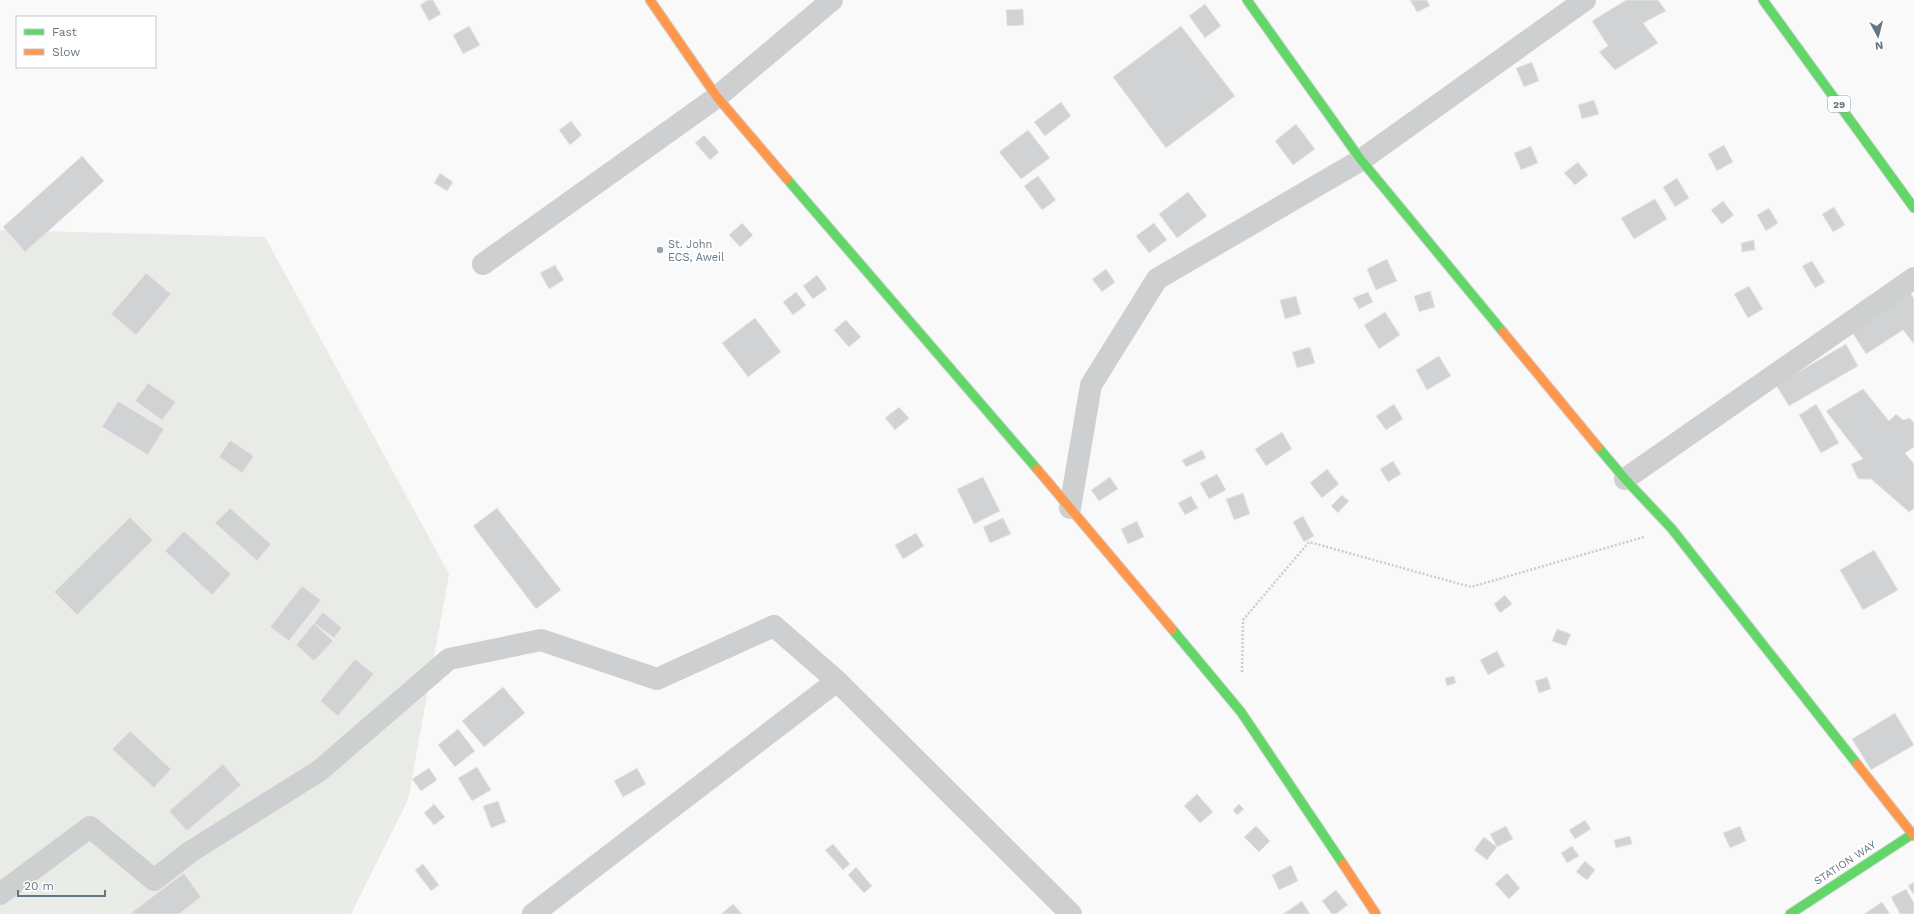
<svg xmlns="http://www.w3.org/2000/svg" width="1914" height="914" font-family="'Work Sans',sans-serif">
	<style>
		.green { fill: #e8ebe6 }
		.building { fill: #d0d2d3; stroke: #e8e8e8 }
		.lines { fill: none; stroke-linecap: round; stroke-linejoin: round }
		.fast-casing { stroke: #d5d6d7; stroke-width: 11 }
		.slow-casing { stroke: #d5d6d7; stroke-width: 11 }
		.path { stroke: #cbcccd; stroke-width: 2.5; stroke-dasharray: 2 2; stroke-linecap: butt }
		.street { stroke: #cecfd0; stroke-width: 22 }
		.fast { stroke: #63d668; stroke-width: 9 }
		.slow { stroke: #ff974d; stroke-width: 9 }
		.poi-dot { fill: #99a4ac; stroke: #fff; stroke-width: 1.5 }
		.labels { text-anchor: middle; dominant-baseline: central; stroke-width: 4; stroke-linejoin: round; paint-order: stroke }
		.shield { fill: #fff; stroke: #939fa8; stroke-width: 1 }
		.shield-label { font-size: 10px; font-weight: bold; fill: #657683 }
		.poi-label { font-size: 11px; fill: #657683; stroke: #fff; text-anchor: start }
		.street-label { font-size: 11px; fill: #657683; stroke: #fff }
	</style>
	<rect width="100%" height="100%" fill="#f9f9f9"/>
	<!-- green -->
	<polygon class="green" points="0,230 265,237 449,574 408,800 351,914 0,914"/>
	<!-- building -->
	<g class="building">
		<polygon points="428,0 433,0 441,14 429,21 420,5"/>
		<polygon points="1410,0 1427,0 1430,6 1417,12"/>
		<polygon points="1626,0 1658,0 1666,11 1643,23 1658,43 1615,70 1599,52 1608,46 1592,21"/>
		<polygon points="1205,4 1221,26 1205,38 1189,16"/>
		<polygon points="1023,9 1024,25 1007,26 1006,10"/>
		<polygon points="469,26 480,45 463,54 453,35"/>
		<polygon points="1181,26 1235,96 1166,148 1113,77"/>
		<polygon points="1532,62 1539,81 1524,87 1516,68"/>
		<polygon points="1594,100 1599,114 1582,119 1578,105"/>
		<polygon points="1061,102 1071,116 1045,136 1034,122"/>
		<polygon points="571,121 582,135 570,145 559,130"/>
		<polygon points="1296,124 1315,149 1293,165 1275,141"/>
		<polygon points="1028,130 1050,158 1021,179 999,152"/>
		<polygon points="704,135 719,152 710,160 695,143"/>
		<polygon points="1724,145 1733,162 1717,171 1708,154"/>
		<polygon points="1531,146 1538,163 1521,170 1514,153"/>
		<polygon points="82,156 104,181 25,252 3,227"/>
		<polygon points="1578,162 1588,175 1575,185 1564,173"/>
		<polygon points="440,173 453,182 447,191 434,183"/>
		<polygon points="1038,176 1056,200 1042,210 1024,186"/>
		<polygon points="1677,178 1689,198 1675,207 1663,187"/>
		<polygon points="1188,192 1207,216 1177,238 1159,214"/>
		<polygon points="1655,199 1667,219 1634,239 1621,218"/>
		<polygon points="1723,201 1734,215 1722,224 1711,210"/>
		<polygon points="1834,207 1845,225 1833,232 1822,214"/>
		<polygon points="1769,208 1778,223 1766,231 1757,215"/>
		<polygon points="742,223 753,235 740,247 729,235"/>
		<polygon points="1154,223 1167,240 1149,253 1136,236"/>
		<polygon points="1754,240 1755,250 1742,252 1741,243"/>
		<polygon points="1387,259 1397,281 1376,290 1367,269"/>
		<polygon points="1812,261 1825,282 1815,288 1802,266"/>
		<polygon points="555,265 564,280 549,289 540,273"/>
		<polygon points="1106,269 1115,282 1102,292 1092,279"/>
		<polygon points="146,273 171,294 136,335 111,314"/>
		<polygon points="817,275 827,289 813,299 803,286"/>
		<polygon points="1749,286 1763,309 1748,318 1734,294"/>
		<polygon points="1430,291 1435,307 1419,312 1414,296"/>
		<polygon points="796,292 806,305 793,315 783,302"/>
		<polygon points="1368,292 1373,302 1359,309 1353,298"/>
		<polygon points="1910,293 1914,298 1914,344 1903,330 1866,354 1850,329"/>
		<polygon points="1296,296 1301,314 1285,319 1280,300"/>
		<polygon points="1385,312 1400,335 1379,349 1364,325"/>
		<polygon points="755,318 781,352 748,377 722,343"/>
		<polygon points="846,320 861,337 849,347 834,330"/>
		<polygon points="1846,344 1858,366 1789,406 1776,385"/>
		<polygon points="1310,347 1315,363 1297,368 1292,352"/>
		<polygon points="1439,356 1451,376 1427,390 1416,370"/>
		<polygon points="148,383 176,402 162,420 135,401"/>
		<polygon points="1863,389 1889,421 1896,414 1903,420 1910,418 1914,423 1914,447 1905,453 1914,464 1914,509 1909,512 1871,479 1858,479 1851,464 1863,459 1826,411"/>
		<polygon points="118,401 164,429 148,455 102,427"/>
		<polygon points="1394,404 1403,419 1386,430 1376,416"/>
		<polygon points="1816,404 1839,443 1821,453 1799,415"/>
		<polygon points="899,407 909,418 895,430 885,418"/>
		<polygon points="1282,432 1292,449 1266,466 1255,449"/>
		<polygon points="230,440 254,456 242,473 219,457"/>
		<polygon points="1202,450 1206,458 1186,467 1182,460"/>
		<polygon points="1393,461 1401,474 1388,482 1380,469"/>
		<polygon points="1327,469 1339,484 1322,498 1310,483"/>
		<polygon points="1217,474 1226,490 1209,499 1200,483"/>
		<polygon points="983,477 1000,511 974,524 957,489"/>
		<polygon points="1110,477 1118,489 1099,501 1091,490"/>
		<polygon points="1243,493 1250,514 1234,520 1226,499"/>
		<polygon points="1342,495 1349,501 1338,513 1331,506"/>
		<polygon points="1191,496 1198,508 1185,515 1178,503"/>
		<polygon points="230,508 271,544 257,561 215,523"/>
		<polygon points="497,508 561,590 536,609 473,526"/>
		<polygon points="1303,516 1314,536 1304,542 1293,522"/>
		<polygon points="130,517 153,540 77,615 54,592"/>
		<polygon points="1003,518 1011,534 990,543 983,527"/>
		<polygon points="1137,521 1144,537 1128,544 1121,529"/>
		<polygon points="184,531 231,574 212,595 165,551"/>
		<polygon points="916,533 924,546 903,559 895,545"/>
		<polygon points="1874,550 1898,590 1863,610 1840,570"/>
		<polygon points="302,586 321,600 289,641 270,627"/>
		<polygon points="1505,595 1512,604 1500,613 1494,604"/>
		<polygon points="323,612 342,628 334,638 314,623"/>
		<polygon points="314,623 333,641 314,661 296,645"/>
		<polygon points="1557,629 1571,634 1566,646 1552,641"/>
		<polygon points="1497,651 1505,666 1488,675 1480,660"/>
		<polygon points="355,659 374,674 338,716 320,701"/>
		<polygon points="1454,676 1456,683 1447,686 1445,678"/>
		<polygon points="1547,677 1551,689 1539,693 1535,681"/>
		<polygon points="503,687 525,713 484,747 462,721"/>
		<polygon points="1895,713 1914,745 1871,770 1852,739"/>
		<polygon points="458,729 475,751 455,767 438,745"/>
		<polygon points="130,731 171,769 154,788 112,749"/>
		<polygon points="223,764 241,785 187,831 169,811"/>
		<polygon points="477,767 491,790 472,801 458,778"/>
		<polygon points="429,768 437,780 421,791 412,779"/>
		<polygon points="637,768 646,784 623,797 614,781"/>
		<polygon points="1197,794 1213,812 1200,823 1184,806"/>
		<polygon points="498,801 506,822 491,828 483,806"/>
		<polygon points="434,804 445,817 434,825 424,813"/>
		<polygon points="1239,804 1244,809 1237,815 1233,810"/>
		<polygon points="1585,820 1591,829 1575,839 1569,830"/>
		<polygon points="1256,826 1270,841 1259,852 1244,837"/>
		<polygon points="1506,826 1513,839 1497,847 1490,834"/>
		<polygon points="1740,826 1746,841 1730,848 1723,833"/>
		<polygon points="1630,836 1632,844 1616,848 1614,840"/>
		<polygon points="1484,837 1497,847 1487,860 1474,850"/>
		<polygon points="833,844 850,864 843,870 825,850"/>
		<polygon points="1572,846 1579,856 1567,863 1561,853"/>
		<polygon points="1585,861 1595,870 1587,880 1576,872"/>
		<polygon points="423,864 439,885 431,891 415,870"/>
		<polygon points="1291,865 1298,881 1279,890 1272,875"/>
		<polygon points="856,867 872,886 864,893 848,875"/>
		<polygon points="184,873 201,897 179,914 133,914 132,912"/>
		<polygon points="1507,873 1520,888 1509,899 1495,884"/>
		<polygon points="1914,882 1914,895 1908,886"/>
		<polygon points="1906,889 1914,903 1914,914 1900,914 1891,897"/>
		<polygon points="1336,890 1348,905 1336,914 1332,914 1322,901"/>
		<polygon points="1302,901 1310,914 1283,914"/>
		<polygon points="1882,902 1890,914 1864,914"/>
		<polygon points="733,904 742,914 721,914"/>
	</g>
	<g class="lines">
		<defs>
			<g id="fast">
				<polyline points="1247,0 1361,160 1503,332"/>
				<polyline points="1763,0 1914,208"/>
				<polyline points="787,179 1037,469"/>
				<polyline points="1598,447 1625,479 1672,529 1857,764"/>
				<polyline points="1172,629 1241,712 1343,864"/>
				<polyline points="1790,914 1914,833"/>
			</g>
			<g id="slow">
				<polyline points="650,0 717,97 787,179"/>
				<polyline points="1503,332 1598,447"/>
				<polyline points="1037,469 1172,629"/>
				<polyline points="1857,764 1914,836"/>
				<polyline points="1343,864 1376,914"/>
			</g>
		</defs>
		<!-- fast casing -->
		<use href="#fast" class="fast-casing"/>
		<!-- slow casing -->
		<use href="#slow" class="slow-casing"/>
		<!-- path -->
		<polyline class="path" points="1242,672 1243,620 1309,542 1471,587 1644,537"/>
		<!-- street -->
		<g class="street">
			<polyline points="483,264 717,97 832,0"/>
			<polyline points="1625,479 1914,278"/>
			<polyline points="1070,508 1091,385 1157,279 1361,160 1585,0"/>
			<polyline points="0,894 90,827 154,880 190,852 319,771 449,659 541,640 657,679 774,626 837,681"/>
			<polyline points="533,914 837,681 1071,914"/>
		</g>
		<!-- fast -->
		<use href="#fast" class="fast"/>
		<!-- slow -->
		<use href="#slow" class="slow"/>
	</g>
	<!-- markers -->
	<circle class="poi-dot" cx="660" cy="250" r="4"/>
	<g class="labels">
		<!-- shield labels -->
		<rect class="shield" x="1828" y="96" width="22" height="16" rx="3"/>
		<g class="shield-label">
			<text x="1839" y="104">29</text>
		</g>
		<!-- poi labels -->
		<g class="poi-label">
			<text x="668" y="244">St. John<tspan x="668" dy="13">ECS, Aweil</tspan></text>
		</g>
		<!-- street labels -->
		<g class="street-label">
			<text transform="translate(1845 863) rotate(-33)">STATION WAY</text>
		</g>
	</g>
	<!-- legend -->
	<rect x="16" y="16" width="140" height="52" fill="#ffffff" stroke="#c1c8cd"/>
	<rect x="24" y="29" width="20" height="6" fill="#63d668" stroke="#c1c8cd"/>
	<text x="52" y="36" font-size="12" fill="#657683">Fast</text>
	<rect x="24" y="49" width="20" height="6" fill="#ff974d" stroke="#c1c8cd"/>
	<text x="52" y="56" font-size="12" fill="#657683">Slow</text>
	<!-- north arrow -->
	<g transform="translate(1878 36) rotate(173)" stroke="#ffffff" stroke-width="3" paint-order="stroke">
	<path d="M0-3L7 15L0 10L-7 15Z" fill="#657683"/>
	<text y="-6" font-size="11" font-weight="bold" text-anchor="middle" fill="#657683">N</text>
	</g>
	<!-- scale -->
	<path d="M18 890v6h87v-6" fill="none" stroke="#657683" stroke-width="2"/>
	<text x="24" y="890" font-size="12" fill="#657683" stroke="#ffffff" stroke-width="3" paint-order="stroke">20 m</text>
</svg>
